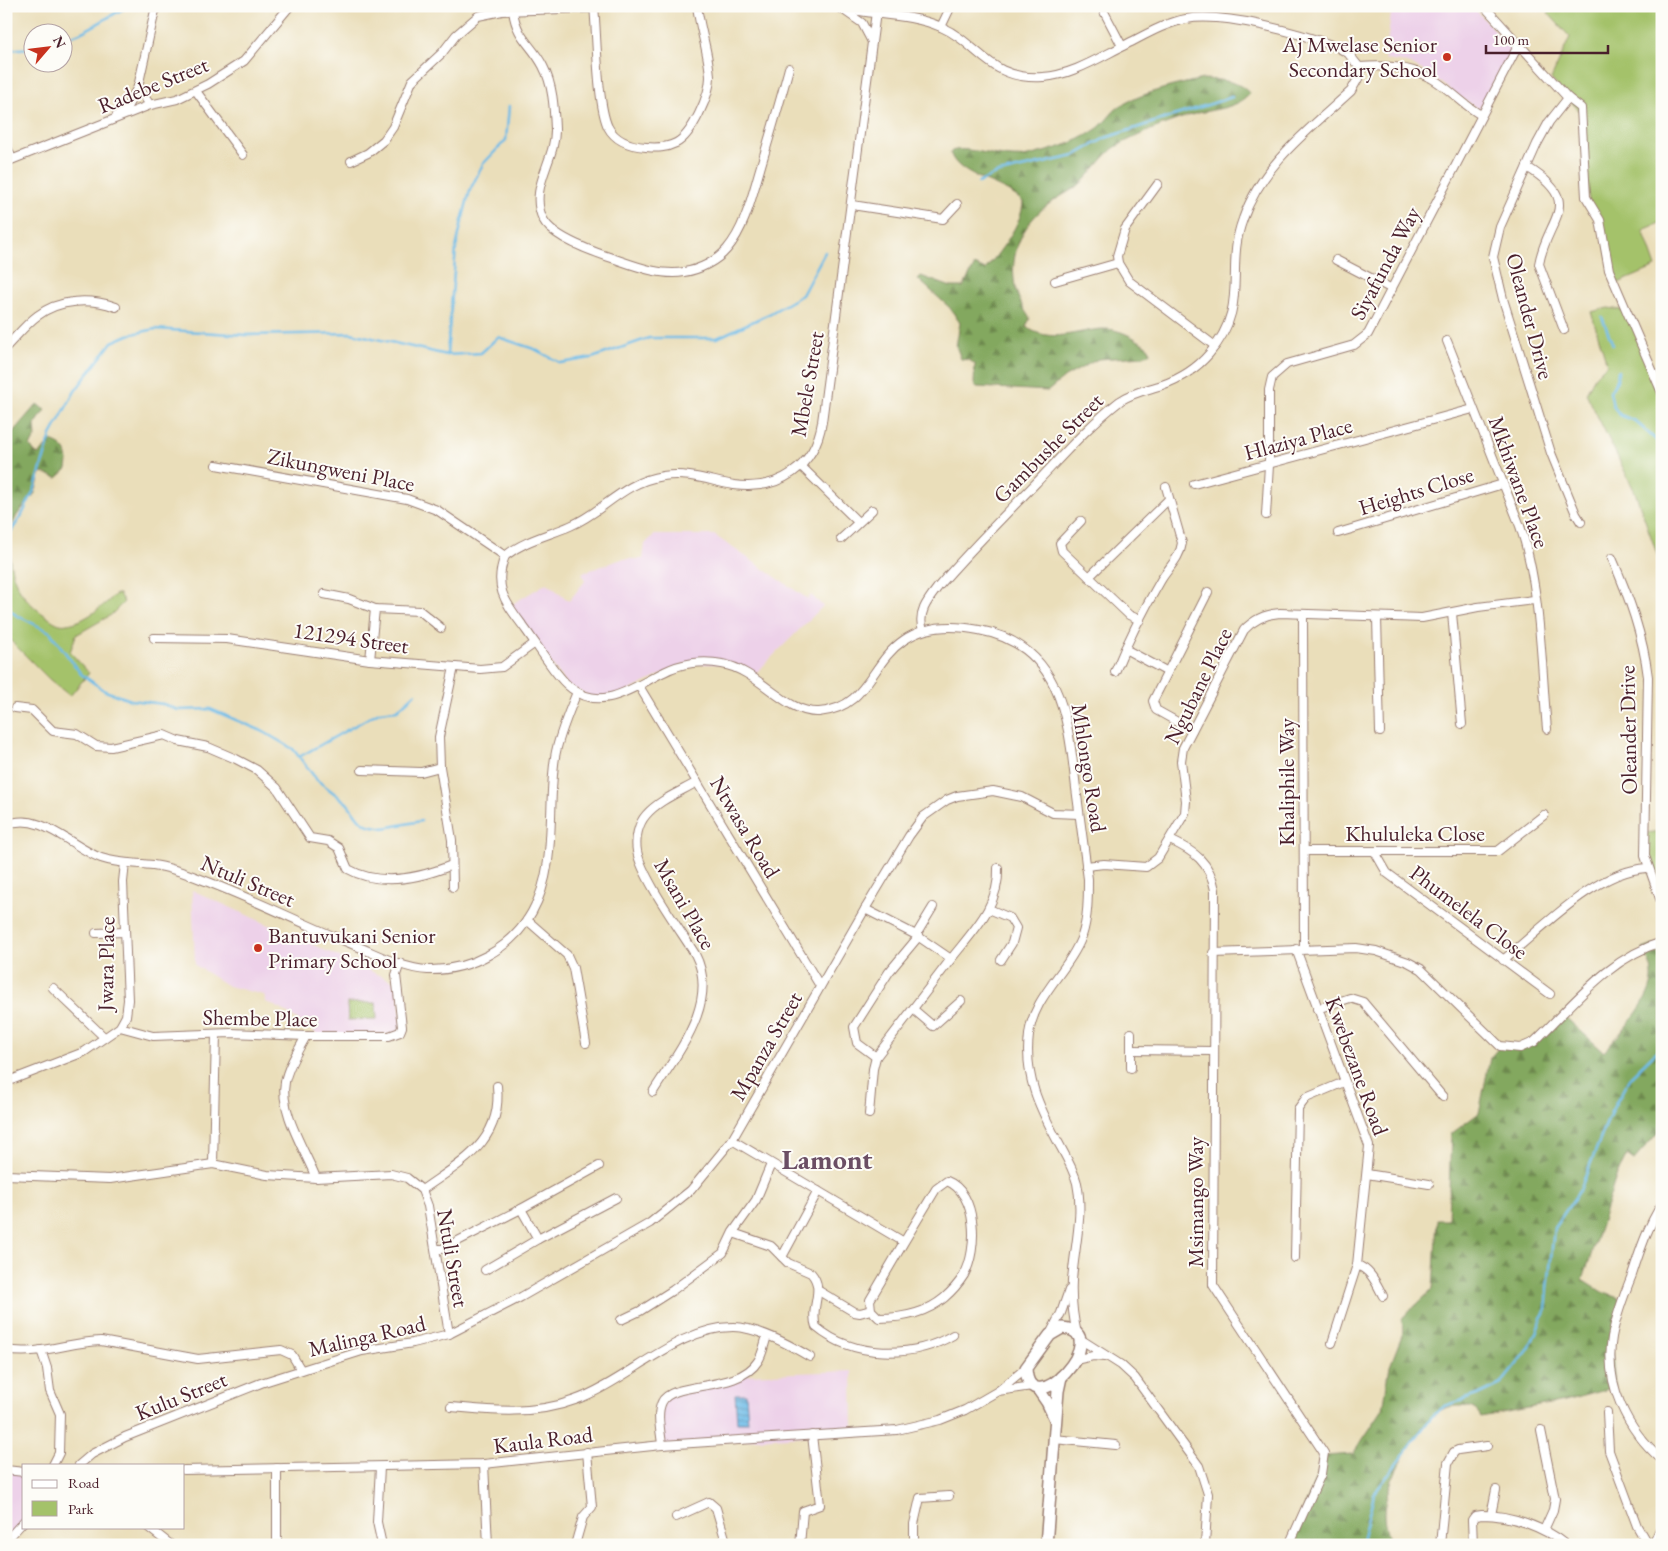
<svg xmlns="http://www.w3.org/2000/svg" width="1668" height="1551" font-family="'EB Garamond',serif">
	<style>
		.built { fill: #edd1e9 }
		.green { fill: #a4c26a; stroke: #77704a }
		.forest { fill: url(#forest-firs); stroke: #666444 }
		.water { fill: url(#water-rules); stroke: #5c6e8a }
		.lines { fill: none; stroke-linecap: round; stroke-linejoin: round }
		.stream { stroke: #6ebce8; stroke-width: 2.5 }
		.street-casing { stroke: #9a7e72; stroke-width: 10 }
		.secondary-casing { stroke: #9a7e72; stroke-width: 14 }
		.street { stroke: #fff; stroke-width: 8 }
		.secondary { stroke: #fff; stroke-width: 11 }
		.poi-dot { fill: #c8321e; stroke: #fdfcf7; stroke-width: 2 }
		.labels { text-anchor: middle; dominant-baseline: central; stroke-width: 4; stroke-linejoin: round; paint-order: stroke }
		.poi-label { font-size: 22px; fill: #4a1f2b; stroke: #fdfcf7; text-anchor: end }
		.street-label { font-size: 22px; fill: #4a1f2b; stroke: #fdfcf7 }
		.district-label { font-size: 28px; font-weight: bold; fill: #6b4e64; stroke: #fdfcf7 }
	</style>
	<defs>
		<pattern id="forest-firs" width="22" height="20" patternUnits="userSpaceOnUse" patternTransform="scale(1.25)"><rect width="22" height="20" fill="#83a85e"/><path d="M5 1l3.5 6h-7zM16 11l3.5 6h-7z" fill="#6d884e"/></pattern>
		<pattern id="water-rules" width="6" height="5" patternUnits="userSpaceOnUse" patternTransform="scale(1.25)"><rect width="6" height="5" fill="#6ebce8"/><path d="M0 2.5h6" fill="none" stroke="#5c98bc"/></pattern>
	</defs>
	<rect width="100%" height="100%" fill="#fdfcf7"/>
	<filter id="ink" filterUnits="userSpaceOnUse"><feTurbulence type="fractalNoise" baseFrequency=".02" numOctaves="2"/><feDisplacementMap in="SourceGraphic" scale="10" xChannelSelector="R" yChannelSelector="G"/><feConvolveMatrix kernelMatrix="1 2 1 2 8 2 1 2 1" color-interpolation-filters="sRGB"/></filter>
	<filter id="wash" filterUnits="userSpaceOnUse"><feTurbulence type="fractalNoise" baseFrequency=".0096" numOctaves="4" result="noise"/><feDisplacementMap in="SourceGraphic" scale="20" xChannelSelector="R" yChannelSelector="G"/><feGaussianBlur stdDeviation="1.12" result="paint"/><feColorMatrix in="noise" values="0 0 0 0 0 0 0 0 0 0 0 0 0 0 0 0 0 1.4 0 .05"/><feComposite in="paint" operator="in"/></filter>
	<g filter="url(#wash)">
		<rect width="100%" height="100%" fill="#eadeba"/>
		<!-- built -->
		<g class="built">
			<polygon points="1392,6 1472,6 1508,45 1510,53 1479,109 1455,94 1430,74 1408,63 1385,60"/>
			<polygon points="654,535 714,535 808,599 811,595 823,606 753,676 724,664 683,664 624,693 594,698 568,686 509,606 547,583 569,601 585,581 582,573 622,559 643,559 645,544"/>
			<polygon points="192,890 397,983 402,1027 396,1034 320,1036 281,1009 266,1002 264,995 228,986 195,965"/>
			<polygon points="852,1371 853,1433 662,1445 660,1418 665,1399 742,1375"/>
			<polygon points="6,1470 24,1473 24,1522 6,1541"/>
		</g>
		<!-- green -->
		<g class="green">
			<polygon points="1554,6 1659,6 1662,8 1662,222 1643,230 1656,267 1616,284 1610,269 1601,220 1589,204 1583,115 1551,79 1570,37 1548,13"/>
			<polygon points="1608,308 1628,311 1662,393 1662,568 1635,492 1586,393 1595,376 1607,364 1591,312"/>
			<path d="M 9,533 C 8,571 14,594 46,616 C 53,621 59,626 67,624 C 85,622 103,606 116,594 L 119,594 L 124,602 L 111,615 L 76,635 L 70,652 L 89,673 L 70,696 L 49,679 L 6,636 L 6,537 Z"/>
			<polygon points="1662,831 1662,903 1648,868 1646,833"/>
			<polygon points="347,1003 376,1003 377,1019 348,1020"/>
		</g>
		<!-- forest -->
		<g class="forest">
			<path d="M 1203,79 C 1220,80 1239,80 1250,94 C 1237,108 1216,109 1198,113 C 1173,120 1139,134 1117,146 C 1105,153 1092,174 1080,184 C 1069,193 1055,198 1045,207 C 1010,235 1003,283 1030,318 L 1026,327 C 1051,344 1075,331 1102,329 C 1119,328 1136,338 1149,348 L 1150,353 L 1144,356 L 1098,359 L 1065,377 L 1048,391 L 977,387 L 974,384 L 975,364 L 969,360 L 961,359 L 956,346 L 960,323 L 950,308 L 918,279 L 921,276 L 951,287 L 963,287 L 975,265 L 985,270 C 998,254 1023,223 1023,202 C 1005,183 957,178 950,152 C 964,143 1005,162 1028,156 C 1051,150 1075,144 1095,130 C 1105,124 1111,112 1120,106 C 1144,92 1176,85 1203,79 Z"/>
			<path d="M 37,404 L 45,410 L 35,425 L 36,437 L 30,446 L 35,453 L 39,455 L 50,441 C 65,445 70,454 67,469 L 57,478 L 41,472 L 35,493 L 17,515 L 6,537 L 6,440 Z"/>
			<path d="M 1662,942 L 1662,1128 L 1634,1160 L 1627,1155 L 1616,1177 L 1583,1280 L 1602,1292 L 1621,1299 L 1611,1339 L 1615,1387 L 1565,1401 L 1481,1417 C 1476,1408 1471,1407 1462,1406 C 1456,1406 1449,1406 1443,1409 C 1417,1422 1384,1485 1384,1514 C 1384,1524 1388,1535 1390,1545 L 1289,1545 L 1325,1456 L 1353,1454 L 1383,1409 L 1390,1366 L 1404,1330 L 1401,1319 L 1433,1289 L 1437,1220 L 1448,1220 L 1451,1134 L 1479,1113 L 1490,1058 L 1500,1046 L 1528,1046 L 1563,1015 L 1604,1052 C 1619,1034 1650,1003 1652,979 C 1653,968 1648,959 1643,949 Z"/>
		</g>
		<!-- water -->
		<polygon class="water" points="735,1394 746,1394 748,1422 737,1422"/>
		<g class="lines">
			<!-- stream -->
			<g class="stream">
				<path d="M 62,39 C 87,33 106,17 129,6"/>
				<polyline points="6,50 32,48"/>
				<polyline points="978,183 995,174 1074,156 1105,138 1232,97"/>
				<polyline points="1602,317 1613,345"/>
				<polyline points="447,354 456,248 462,221 470,190 483,164 506,140 509,106"/>
				<polyline points="1618,371 1617,380 1610,392 1613,406 1620,415 1635,421 1655,439 1662,448"/>
				<polyline points="6,539 22,515 35,488 51,435 75,391 112,342 128,335 155,329 246,335 351,333 447,355 481,353 498,337 534,349 561,363 592,358 649,338 717,338 769,314 802,295 825,252"/>
				<polyline points="6,607 16,615 50,632 81,674 105,691 131,700 163,704 178,710 210,709 262,731 293,749 317,780 347,803 359,819 368,825 384,828 421,821"/>
				<polyline points="299,757 379,712 397,710 416,693"/>
				<polyline points="1361,1545 1374,1494 1433,1415 1445,1406 1478,1395 1501,1384 1529,1349 1546,1309 1554,1228 1580,1190 1611,1112 1630,1077 1662,1046"/>
			</g>
		</g>
	</g>
	<g filter="url(#ink)">
		<g class="lines">
			<defs>
				<g id="street">
					<path d="M 594,6 C 597,35 597,104 608,127 C 616,142 631,146 646,147 C 657,148 666,148 676,143 C 692,135 710,95 710,77 C 709,54 700,30 697,6"/>
					<path d="M 833,6 C 868,16 907,12 941,27 C 980,44 989,81 1043,77 C 1073,75 1100,57 1127,44 C 1145,35 1165,23 1186,19 C 1224,12 1300,33 1337,47 L 1348,53 L 1359,67 C 1385,65 1407,66 1431,78 C 1449,88 1463,105 1481,115"/>
					<polyline points="1101,6 1122,46"/>
					<polyline points="1484,6 1568,98 1581,108 1586,197 1600,220 1609,270 1662,393"/>
					<polyline points="842,9 862,23 872,42"/>
					<path d="M 513,11 C 517,39 531,43 543,66 C 553,85 554,107 555,129 C 556,160 528,188 543,219 C 552,238 599,254 618,260 C 638,267 663,276 684,272 C 699,270 717,261 727,249 C 745,228 752,196 760,169 C 770,135 780,102 789,68"/>
					<polyline points="941,27 951,6"/>
					<polyline points="196,91 243,155"/>
					<polyline points="1568,98 1549,122 1537,144 1500,227 1493,257 1503,299 1551,453 1576,514 1581,522"/>
					<polyline points="150,105 138,87 156,6"/>
					<polyline points="117,115 127,107 138,87"/>
					<polyline points="6,145 12,159"/>
					<polyline points="351,161 368,153 384,140 393,127 412,81 442,53 456,35 478,16 502,11 594,8"/>
					<polyline points="6,162 150,105 177,99 208,84 244,61 290,6"/>
					<path d="M 1527,167 C 1586,204 1547,217 1539,264 L 1564,330"/>
					<polyline points="1158,184 1125,229 1117,256 1118,263 1129,281 1215,346"/>
					<polyline points="852,205 943,219 957,204"/>
					<polyline points="1336,260 1392,289"/>
					<polyline points="1055,281 1118,263"/>
					<path d="M 1447,341 L 1520,526 C 1541,587 1541,664 1547,729"/>
					<path d="M 6,347 C 16,337 26,324 37,316 C 59,299 90,298 116,307"/>
					<polyline points="216,465 407,499 437,510 505,556"/>
					<polyline points="802,467 858,522"/>
					<polyline points="1194,484 1473,409"/>
					<polyline points="1266,515 1269,465 1269,390 1272,377 1287,364 1354,345 1368,334 1519,44"/>
					<polyline points="1081,521 1060,543 1062,551 1129,615 1140,620"/>
					<polyline points="1338,533 1503,484"/>
					<polyline points="841,539 872,510"/>
					<path d="M 505,556 C 492,589 507,604 526,630 C 537,645 557,678 571,688 C 603,713 634,686 664,672 C 681,663 703,660 722,664 C 759,670 785,714 819,712 C 868,708 870,663 904,640 C 926,625 954,625 979,630 C 1062,645 1068,720 1076,788 C 1080,818 1084,849 1088,879 C 1088,898 1088,918 1082,936 C 1069,971 1033,996 1029,1035 C 1024,1076 1039,1107 1058,1142 C 1065,1155 1073,1168 1077,1183 C 1084,1215 1074,1249 1072,1281 C 1071,1299 1073,1316 1077,1334"/>
					<path d="M 505,556 C 525,540 547,536 570,526 C 604,512 622,482 663,476 C 689,472 710,481 734,485 C 779,491 815,467 822,422 L 876,12"/>
					<path d="M 1612,558 C 1629,597 1643,635 1648,677 L 1645,856 L 1662,904"/>
					<polyline points="1089,577 1169,499"/>
					<polyline points="324,594 349,599 375,609 420,611 441,628"/>
					<polyline points="1452,613 1462,724"/>
					<polyline points="1303,614 1304,949"/>
					<polyline points="1377,618 1380,732"/>
					<path d="M 923,630 C 917,613 928,600 938,587 C 969,551 1003,517 1036,483 C 1063,455 1089,425 1120,401 C 1133,392 1147,390 1162,385 C 1179,379 1197,368 1209,354 C 1251,305 1224,269 1243,219 C 1262,164 1310,129 1351,91 L 1359,77 L 1359,67"/>
					<polyline points="154,638 227,639 370,660 480,669 502,667 535,643"/>
					<polyline points="1125,649 1166,671"/>
					<polyline points="370,660 375,609"/>
					<path d="M 1115,672 C 1128,640 1144,609 1161,580 C 1169,567 1180,558 1182,543 L 1166,487"/>
					<polyline points="639,686 820,986"/>
					<path d="M 15,708 L 32,710 L 53,731 L 77,734 L 96,746 L 111,747 L 164,735 L 178,741 L 208,747 L 236,759 L 257,770 L 277,788 L 310,838 L 328,841 L 339,848 L 348,869 C 380,887 420,878 452,865"/>
					<polyline points="1192,730 1156,710 1153,701 1208,592"/>
					<polyline points="362,770 421,772 440,767"/>
					<path d="M 6,825 C 40,810 71,847 101,858 C 118,864 136,863 153,865 C 170,867 188,874 203,880 C 256,900 307,926 359,947 C 380,956 405,969 428,970 C 469,971 512,949 532,912 C 558,866 547,808 555,757 C 558,737 569,712 577,692"/>
					<path d="M 1170,840 C 1194,851 1210,862 1215,890 L 1213,1285 L 1324,1453 L 1321,1474 L 1289,1545"/>
					<polyline points="1304,851 1498,851 1544,815"/>
					<polyline points="1375,852 1387,873 1550,994"/>
					<path d="M 1086,866 L 1104,864 L 1146,867 L 1158,858 L 1185,813 L 1186,801 L 1181,761 L 1183,748 L 1244,630 C 1254,619 1266,614 1280,613 L 1422,618 L 1478,607 L 1534,600"/>
					<polyline points="453,887 452,840 440,767 439,737 454,667"/>
					<path d="M 865,909 L 916,935 L 951,959 C 973,931 1000,905 998,868"/>
					<polyline points="989,909 1010,918 1016,928 1012,943 1001,960"/>
					<polyline points="527,920 567,955 573,968 586,1043"/>
					<polyline points="96,933 125,932"/>
					<polyline points="916,935 933,907"/>
					<polyline points="1296,949 1369,1146 1357,1265 1332,1343"/>
					<path d="M 1213,953 L 1356,948 L 1376,951 L 1408,962 L 1421,969 L 1500,1046 L 1520,1048 L 1534,1042 C 1573,1005 1608,958 1662,942"/>
					<path d="M 1503,960 C 1542,929 1595,871 1647,868"/>
					<polyline points="53,988 104,1037"/>
					<polyline points="913,1009 933,1026 961,1001"/>
					<polyline points="1317,1009 1350,998 1363,1002 1443,1097"/>
					<polyline points="120,1027 153,1036 231,1033 306,1036 389,1036 400,1032 402,1027 396,975 400,963"/>
					<path d="M 306,1036 C 298,1051 288,1066 285,1082 C 279,1111 306,1152 316,1178"/>
					<polyline points="1131,1050 1213,1051"/>
					<polyline points="876,1057 857,1043 854,1027 889,972 919,936"/>
					<polyline points="1131,1068 1131,1033"/>
					<polyline points="6,1082 84,1052 120,1027 126,1016 128,1000 123,882 125,863"/>
					<path d="M 653,1092 C 678,1052 720,1002 695,954 C 680,930 641,876 637,851 C 635,839 638,824 646,815 C 659,800 680,792 697,782"/>
					<polyline points="869,1114 873,1069 876,1057 951,959"/>
					<path d="M 732,1140 L 904,1242 L 870,1300 L 871,1310 L 879,1318 C 902,1318 925,1314 944,1298 C 951,1292 959,1283 964,1275 C 978,1250 978,1193 947,1181 L 936,1189 L 904,1242"/>
					<polyline points="213,1164 216,1034"/>
					<polyline points="1367,1174 1429,1184"/>
					<polyline points="6,1175 110,1179 213,1164 267,1175 316,1178 391,1174 407,1178 422,1190 428,1206 449,1334"/>
					<path d="M 422,1190 C 461,1162 503,1142 497,1086"/>
					<path d="M 1662,1204 C 1648,1226 1640,1250 1632,1275 C 1624,1295 1616,1316 1612,1337 C 1604,1384 1627,1430 1662,1460"/>
					<polyline points="521,1209 538,1239 616,1198"/>
					<path d="M 733,1233 L 771,1246 L 788,1263 L 811,1273 C 826,1290 809,1307 816,1327 C 853,1358 912,1359 953,1335"/>
					<polyline points="436,1249 442,1249 521,1209 599,1166"/>
					<polyline points="782,1257 818,1191"/>
					<polyline points="1295,1258 1298,1109 1306,1098 1344,1082"/>
					<path d="M 1357,1265 C 1371,1270 1376,1283 1383,1296"/>
					<polyline points="485,1270 538,1239"/>
					<polyline points="819,1291 854,1312 860,1313 871,1310"/>
					<polyline points="621,1320 640,1311 673,1290 723,1253 733,1232 756,1200 771,1164"/>
					<polyline points="1050,1334 1061,1313 1069,1290"/>
					<polyline points="1080,1339 1121,1365 1135,1378 1199,1466 1208,1494 1205,1545"/>
					<path d="M 6,1350 C 38,1356 69,1342 101,1341 L 198,1359 L 281,1350 L 292,1355 L 301,1370"/>
					<polyline points="41,1350 47,1368 50,1391 60,1414 59,1453 53,1465"/>
					<polyline points="1075,1360 1093,1356 1104,1357"/>
					<polyline points="998,1391 1032,1386"/>
					<path d="M 451,1407 C 493,1411 535,1415 575,1400 C 626,1382 678,1327 733,1327 C 757,1327 790,1345 810,1357"/>
					<polyline points="1607,1412 1609,1451 1637,1526 1648,1545"/>
					<polyline points="1541,1430 1555,1499 1553,1510 1544,1530"/>
					<polyline points="1054,1439 1116,1445"/>
					<path d="M 662,1445 C 661,1432 656,1414 662,1402 C 672,1380 738,1393 758,1361 C 763,1354 764,1344 767,1336"/>
					<polyline points="484,1464 488,1545"/>
					<polyline points="79,1465 92,1454 125,1437 261,1383 362,1351 413,1343 449,1334 521,1297 650,1223 691,1190 732,1140 865,909 909,836 923,817 947,800 957,796 993,791 1022,797 1053,813 1079,814"/>
					<polyline points="380,1467 377,1522 382,1545"/>
					<polyline points="277,1468 277,1545"/>
					<polyline points="6,1470 24,1472"/>
					<polyline points="184,1470 484,1464 662,1445 897,1430 940,1420 965,1410 998,1391 1026,1368"/>
					<polyline points="1491,1515 1496,1490"/>
					<polyline points="676,1517 709,1502 716,1508 727,1545"/>
					<polyline points="148,1527 171,1545"/>
					<polyline points="6,1541 24,1521"/>
					<polyline points="575,1545 583,1517 592,1507 587,1452"/>
					<polyline points="800,1545 803,1511 820,1505 812,1435"/>
					<polyline points="914,1545 914,1524 920,1498 949,1496"/>
					<polyline points="1440,1545 1448,1463 1454,1452 1458,1450 1487,1446"/>
					<path d="M 1473,1545 L 1472,1520 L 1475,1516 L 1482,1515 C 1511,1515 1544,1527 1566,1545"/>
					<polyline points="1653,1545 1662,1525"/>
				</g>
				<g id="secondary">
					<path d="M 1062,1328 C 1118,1331 1028,1430 1026,1368 L 1050,1335 Z"/>
					<polyline points="1038,1389 1047,1402 1055,1419"/>
					<polyline points="1046,1545 1058,1391 1061,1377"/>
				</g>
			</defs>
			<!-- street casing -->
			<use href="#street" class="street-casing"/>
			<!-- secondary casing -->
			<use href="#secondary" class="secondary-casing"/>
			<!-- street -->
			<use href="#street" class="street"/>
			<!-- secondary -->
			<use href="#secondary" class="secondary"/>
		</g>
	</g>
	<!-- markers -->
	<g class="poi-dot">
		<circle cx="1447" cy="57" r="5"/>
		<circle cx="258" cy="948" r="5"/>
	</g>
	<g class="labels">
		<!-- poi labels -->
		<g class="poi-label">
			<text x="1437" y="44">Aj Mwelase Senior<tspan x="1437" dy="25">Secondary School</tspan></text>
			<text x="268" y="935" text-anchor="start">Bantuvukani Senior<tspan x="268" dy="25">Primary School</tspan></text>
		</g>
		<!-- street labels -->
		<g class="street-label">
			<text transform="translate(153 85) rotate(-22)">Radebe Street</text>
			<text transform="translate(1385 263) rotate(-62)">Siyafunda Way</text>
			<text transform="translate(1530 316) rotate(75)">Oleander Drive</text>
			<text transform="translate(807 384) rotate(-80)">Mbele Street</text>
			<text transform="translate(1298 439) rotate(-15)">Hlaziya Place</text>
			<text transform="translate(1048 448) rotate(-45)">Gambushe Street</text>
			<text transform="translate(341 470) rotate(11)">Zikungweni Place</text>
			<text transform="translate(1519 482) rotate(70)">Mkhiwane Place</text>
			<text transform="translate(1416 491) rotate(-17)">Heights Close</text>
			<text transform="translate(351 638) rotate(8)">121294 Street</text>
			<text transform="translate(1198 686) rotate(-64)">Ngubane Place</text>
			<text transform="translate(1628 730) rotate(-91)">Oleander Drive</text>
			<text transform="translate(1089 768) rotate(81)">Mhlongo Road</text>
			<text transform="translate(1286 782) rotate(-90)">Khaliphile Way</text>
			<text transform="translate(745 827) rotate(59)">Ntwasa Road</text>
			<text x="1415" y="833">Khululeka Close</text>
			<text transform="translate(248 881) rotate(23)">Ntuli Street</text>
			<text transform="translate(685 904) rotate(60)">Msani Place</text>
			<text transform="translate(1469 912) rotate(37)">Phumelela Close</text>
			<text transform="translate(106 964) rotate(-89)">Jwara Place</text>
			<text transform="translate(260 1018) rotate(1)">Shembe Place</text>
			<text transform="translate(766 1046) rotate(-60)">Mpanza Street</text>
			<text transform="translate(1357 1066) rotate(70)">Kwebezane Road</text>
			<text transform="translate(1195 1202) rotate(-90)">Msimango Way</text>
			<text transform="translate(453 1258) rotate(80)">Ntuli Street</text>
			<text transform="translate(367 1336) rotate(-13)">Malinga Road</text>
			<text transform="translate(181 1396) rotate(-22)">Kulu Street</text>
			<text transform="translate(543 1440) rotate(-7)">Kaula Road</text>
		</g>
		<!-- district labels -->
		<g class="district-label">
			<text x="827" y="1159">Lamont</text>
		</g>
	</g>
	<!-- margin -->
	<rect width="1668" height="1551" fill="none" stroke="#fdfcf7" stroke-width="25"/>
	<!-- legend -->
	<rect x="22" y="1464" width="162" height="65" fill="#fdfcf7" stroke="#b5a4a5"/>
	<rect x="32" y="1480" width="25" height="8" fill="#ffffff" stroke="#b5a4a5"/>
	<text x="68" y="1488" font-size="15" fill="#4a1f2b">Road</text>
	<rect x="32" y="1501" width="25" height="15" fill="#a4c26a" stroke="#b5a4a5"/>
	<text x="68" y="1514" font-size="15" fill="#4a1f2b">Park</text>
	<!-- north arrow -->
	<g transform="translate(48 48) rotate(62)"><circle r="24" fill="#fdfcf7" stroke="#b5a4a5"/>
	<path d="M0-4L9 19L0 12L-9 19Z" fill="#c8321e"/>
	<text y="-8" font-size="14" font-weight="bold" text-anchor="middle" fill="#4a1f2b">N</text>
	</g>
	<!-- scale -->
	<path d="M1486 45v8h122v-8" fill="none" stroke="#4a1f2b" stroke-width="2.5"/>
	<text x="1493" y="45" font-size="15" fill="#4a1f2b" stroke="#fdfcf7" stroke-width="4" paint-order="stroke">100 m</text>
</svg>
